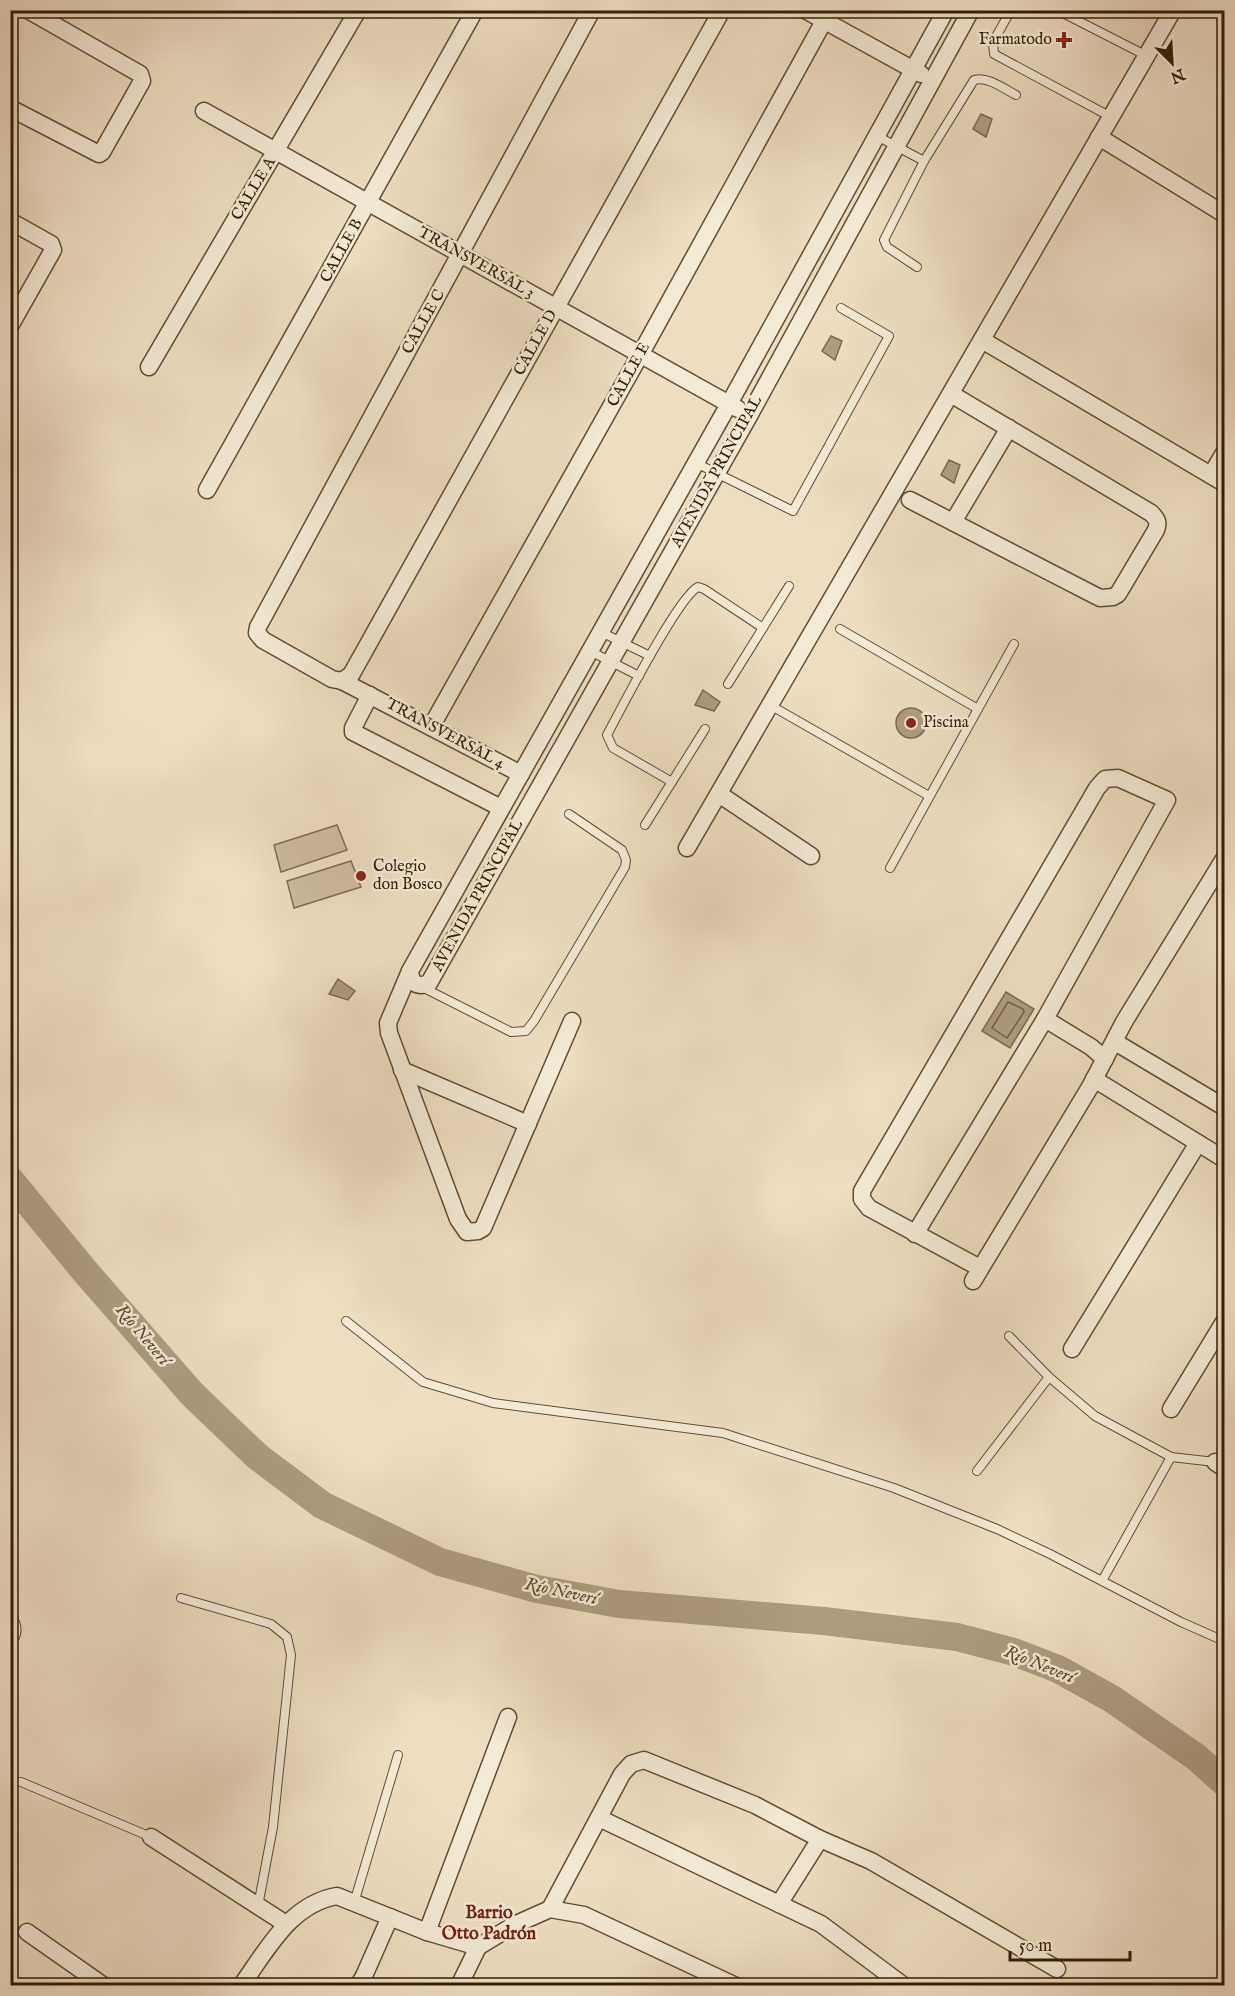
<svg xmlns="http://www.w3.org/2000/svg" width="1235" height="1996" font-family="'IM FELL English',serif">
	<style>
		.garden { fill: #cdbda2; stroke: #806e54; stroke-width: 1.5 }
		.water { fill: #ad9d82; stroke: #7c6a50; stroke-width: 1.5 }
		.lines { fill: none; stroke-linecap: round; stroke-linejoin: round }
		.shore { stroke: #705e44; stroke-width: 1.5 }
		.river { stroke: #ad9d82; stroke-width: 28 }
		.lane-casing { stroke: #614e34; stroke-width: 10 }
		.street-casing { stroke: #614e34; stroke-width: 19 }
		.lane { stroke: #f3ead7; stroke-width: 8 }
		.street { stroke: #f3ead7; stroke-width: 16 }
		.poi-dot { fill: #8f2418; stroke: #f3ead7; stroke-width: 2 }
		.labels { text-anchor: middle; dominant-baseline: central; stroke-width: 5; stroke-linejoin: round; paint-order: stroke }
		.poi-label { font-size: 16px; fill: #321e05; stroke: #f3ead7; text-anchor: start }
		.street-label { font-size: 16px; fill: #321e05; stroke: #f3ead7 }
		.water-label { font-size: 18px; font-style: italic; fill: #5d4a31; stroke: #f3ead7 }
		.neighbourhood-label { font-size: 18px; font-weight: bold; fill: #7a1f14; stroke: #f3ead7 }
	</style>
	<rect width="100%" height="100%" fill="#eddec2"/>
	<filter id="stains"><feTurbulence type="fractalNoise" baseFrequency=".00333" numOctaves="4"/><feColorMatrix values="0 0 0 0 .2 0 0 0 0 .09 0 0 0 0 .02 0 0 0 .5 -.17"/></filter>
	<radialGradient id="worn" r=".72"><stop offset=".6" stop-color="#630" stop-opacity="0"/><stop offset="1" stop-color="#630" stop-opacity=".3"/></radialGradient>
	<!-- garden -->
	<g class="garden">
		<polygon points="337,825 347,850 281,872 274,845"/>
		<polygon points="351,861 361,887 294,908 287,881"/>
	</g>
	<!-- water -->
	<g class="water">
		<polygon points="981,114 992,119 986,137 973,129"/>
		<polygon points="831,336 842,341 835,360 822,351"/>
		<polygon points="949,460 960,465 954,483 941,475"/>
		<polygon points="703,690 720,702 714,711 695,705"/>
		<circle cx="911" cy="723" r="15"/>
		<polygon points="338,979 355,991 348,1000 329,994"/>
		<polygon points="1006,992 1034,1009 1010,1048 982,1031"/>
	</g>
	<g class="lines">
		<!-- shore -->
		<polygon class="shore" points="1008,1002 1023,1009 1024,1012 1007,1038 992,1028"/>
		<!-- river -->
		<polyline class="river" points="10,1180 83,1269 192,1394 258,1457 322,1505 440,1562 537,1589 619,1604 824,1621 957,1637 1014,1652 1058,1669 1112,1699 1196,1757 1224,1782"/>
		<defs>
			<g id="lane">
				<polyline points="1011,10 993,42 994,54 1111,117"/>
				<polyline points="1057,10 1147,56"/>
				<polyline points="877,136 924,161"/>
				<path d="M 917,267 L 887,247 L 884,240 L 924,161 L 974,80 C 987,76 1003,88 1016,95"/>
				<polyline points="696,463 793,511 889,336 841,308"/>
				<polyline points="840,629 978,709"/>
				<polyline points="601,632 650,656"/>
				<polyline points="590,651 639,676"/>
				<polyline points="728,684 789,586"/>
				<polyline points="770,705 929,796"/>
				<path d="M 672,782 L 613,748 L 607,735 C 621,709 678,597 698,587 L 704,589 L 763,628"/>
				<polyline points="645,825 705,729"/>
				<polyline points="890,868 1014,644"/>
				<polyline points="422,987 511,1032 526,1031 534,1021 625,867 626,860 622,850 569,814"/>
				<polyline points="346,1321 423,1382 493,1403 723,1433 894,1488 997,1529 1050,1554 1181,1622 1224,1641"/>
				<polyline points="1009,1336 1049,1377 1095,1416 1171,1457 1215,1462"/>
				<polyline points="977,1471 1049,1377"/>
				<polyline points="1102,1581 1171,1457"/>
				<polyline points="181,1598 271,1624 287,1637 291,1655 273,1827 258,1906"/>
				<path d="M 10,1615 C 19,1625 19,1634 10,1645"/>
				<polyline points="21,1782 151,1837"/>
				<polyline points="354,1903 398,1755"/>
			</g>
			<g id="street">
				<polyline points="592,10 258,627 257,633 263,640 332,679 342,681 351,675 722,10"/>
				<polyline points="805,10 921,74"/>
				<path d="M 946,10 L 729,404 L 410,971 C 411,983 417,988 429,983 L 749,416 L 971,10"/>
				<polyline points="10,108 99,154 102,152 142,81 140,74 28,10"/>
				<polyline points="204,111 738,409"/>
				<polyline points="1099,137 1224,214"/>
				<polyline points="10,221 51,244 53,250 10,326"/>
				<polyline points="982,340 1224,483"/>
				<polyline points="149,367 358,10"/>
				<polyline points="1211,475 1224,453"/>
				<polyline points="207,490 475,10"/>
				<path d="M 910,500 L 1100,598 L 1113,597 L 1118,594 L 1156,530 C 1159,522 1157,519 1151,513 L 951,394"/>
				<polyline points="953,522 1009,428"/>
				<polyline points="342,681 521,774"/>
				<polyline points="370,695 353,728 353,732 501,808"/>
				<polyline points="431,727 640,355 824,21"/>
				<polyline points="719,794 811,856"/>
				<polyline points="687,848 1173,10"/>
				<polyline points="410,971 388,1023 389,1033 458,1219 467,1232 478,1231 483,1228 572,1021"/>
				<polyline points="1045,1019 1091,1047 1105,1059"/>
				<polyline points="1115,1042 1224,1107"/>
				<polyline points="402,1070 528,1124"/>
				<polyline points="1094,1079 1224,1159"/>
				<polyline points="915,1234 1045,1019 1167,800 1118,778 1105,779 1097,788 862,1191 862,1199 869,1208 980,1268"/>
				<polyline points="973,1281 1090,1087 1124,1022 1224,859"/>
				<polyline points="1072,1349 1198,1143"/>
				<polyline points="1171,1409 1224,1322"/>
				<polyline points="1215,1462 1224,1468"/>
				<polyline points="599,1818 821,1924 904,1986"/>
				<polyline points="151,1837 286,1924"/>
				<polyline points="779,1904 820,1839"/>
				<polyline points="550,1909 622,1774 631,1764 644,1760 755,1805 820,1839 871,1861 1057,1969"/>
				<polyline points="27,1932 104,1986"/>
				<polyline points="427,1932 508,1717"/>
				<path d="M 241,1986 C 267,1950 290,1904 337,1896 L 427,1932 L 478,1947"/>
				<polyline points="358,1986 364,1976 390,1917"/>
				<polyline points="459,1986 478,1947 514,1925 550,1909 584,1915 736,1986"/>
			</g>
		</defs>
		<!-- lane casing -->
		<use href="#lane" class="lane-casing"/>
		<!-- street casing -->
		<use href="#street" class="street-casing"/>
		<!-- lane -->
		<use href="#lane" class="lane"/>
		<!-- street -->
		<use href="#street" class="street"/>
	</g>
	<!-- markers -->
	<g class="poi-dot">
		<path d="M1061 31h6v6h6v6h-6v6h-6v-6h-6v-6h6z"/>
		<circle cx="911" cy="723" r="6"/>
		<circle cx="361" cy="876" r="6"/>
	</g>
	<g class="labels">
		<!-- poi labels -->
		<g class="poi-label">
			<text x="1052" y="40" text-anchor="end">Farmatodo</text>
			<text x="923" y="723">Piscina</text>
			<text x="373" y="867">Colegio<tspan x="373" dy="18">don Bosco</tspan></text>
		</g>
		<!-- street labels -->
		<g class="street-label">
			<text transform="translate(254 189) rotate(-59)">CALLE A</text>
			<text transform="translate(342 251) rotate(-61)">CALLE B</text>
			<text transform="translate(476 263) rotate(29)">TRANSVERSAL 3</text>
			<text transform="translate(424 322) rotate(-61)">CALLE C</text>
			<text transform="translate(536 343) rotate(-61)">CALLE D</text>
			<text transform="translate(629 375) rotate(-61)">CALLE E</text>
			<text transform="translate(717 472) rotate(-61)">AVENIDA PRINCIPAL</text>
			<text transform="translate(445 734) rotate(28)">TRANSVERSAL 4</text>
			<text transform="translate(478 896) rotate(-61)">AVENIDA PRINCIPAL</text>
		</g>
		<!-- water labels -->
		<g class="water-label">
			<text transform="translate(142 1335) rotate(50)">Río Neverí</text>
			<text transform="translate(561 1592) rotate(12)">Río Neverí</text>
			<text transform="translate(1039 1665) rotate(22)">Río Neverí</text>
		</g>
		<!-- neighbourhood labels -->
		<g class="neighbourhood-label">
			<text x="489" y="1913">Barrio<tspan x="489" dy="21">Otto Padrón</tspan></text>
		</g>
	</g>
	<!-- margin -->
	<rect width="1235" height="1996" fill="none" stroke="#eddec2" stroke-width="36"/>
	<rect x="12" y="12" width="1211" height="1972" fill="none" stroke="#321e05" stroke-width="3"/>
	<rect x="18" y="18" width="1199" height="1960" fill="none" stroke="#321e05" stroke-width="1.5"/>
	<!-- north arrow -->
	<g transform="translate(1172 63) rotate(156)" stroke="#f3ead7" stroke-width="4.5" paint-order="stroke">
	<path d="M0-4.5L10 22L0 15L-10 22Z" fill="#321e05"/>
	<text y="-9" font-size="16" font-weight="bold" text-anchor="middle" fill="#321e05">N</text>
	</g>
	<!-- scale -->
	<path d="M1010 1951v9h120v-9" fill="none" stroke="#321e05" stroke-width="3"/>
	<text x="1019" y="1951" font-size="18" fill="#321e05" stroke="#f3ead7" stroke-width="4.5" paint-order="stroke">50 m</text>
	<rect width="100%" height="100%" filter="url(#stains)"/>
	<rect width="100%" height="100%" fill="url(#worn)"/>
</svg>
